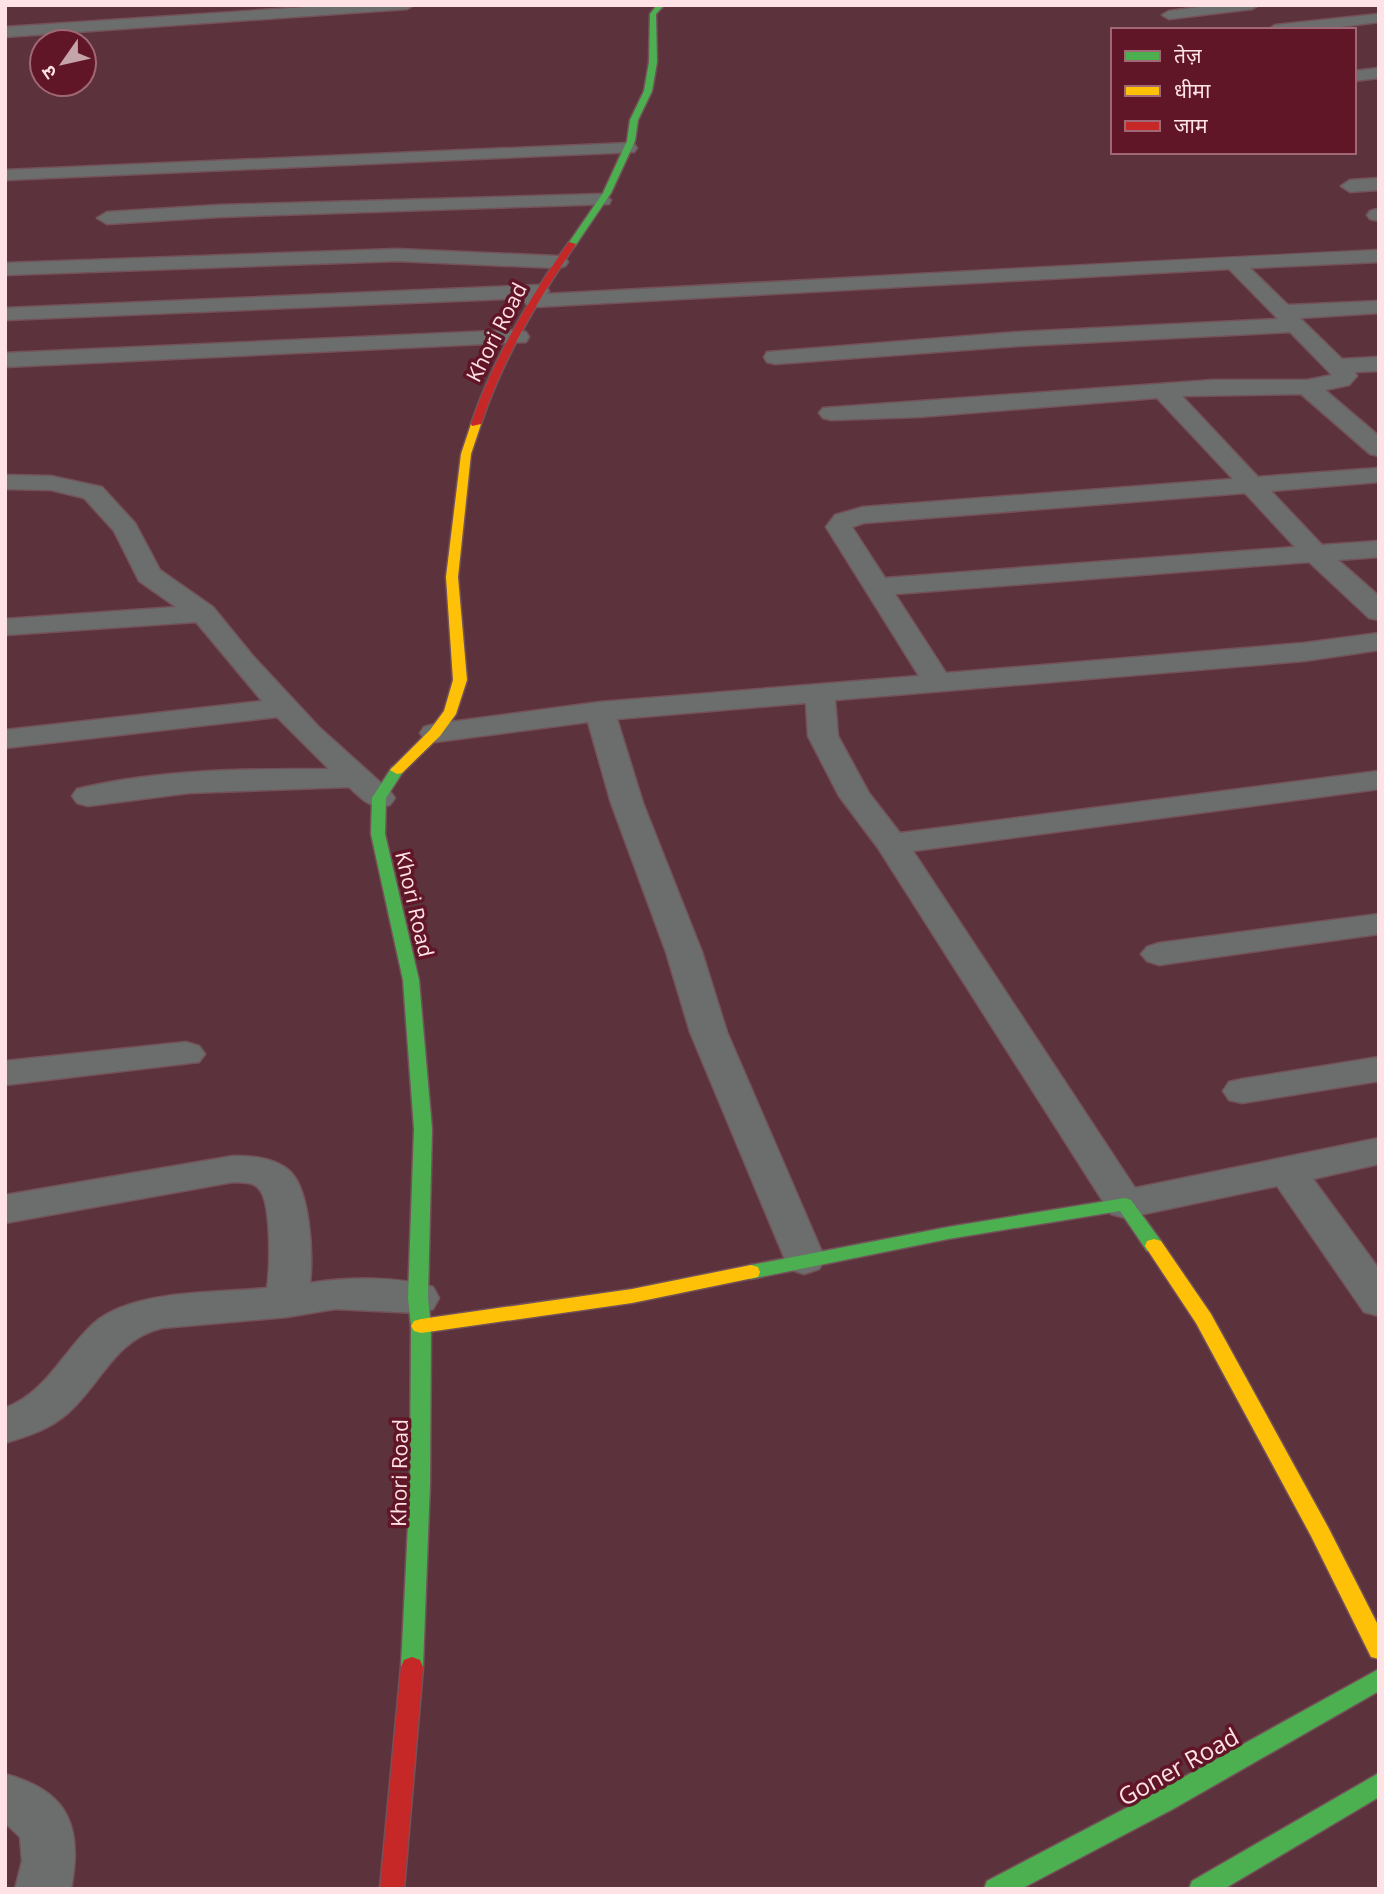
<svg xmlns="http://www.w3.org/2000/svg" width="1384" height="1894" font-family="'Open Sans','Noto Sans Devanagari',sans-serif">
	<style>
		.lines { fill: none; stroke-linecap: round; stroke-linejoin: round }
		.street-casing { stroke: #735259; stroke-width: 3 }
		.fast-casing { stroke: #735259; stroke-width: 3 }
		.slow-casing { stroke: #735259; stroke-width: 3 }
		.jam-casing { stroke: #735259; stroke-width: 3 }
		.street { fill: #6c6e6e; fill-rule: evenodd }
		.fast { fill: #4caf50; fill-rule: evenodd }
		.slow { fill: #ffc107; fill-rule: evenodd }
		.jam { fill: #c62828; fill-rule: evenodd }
		.labels { text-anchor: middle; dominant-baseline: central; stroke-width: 7; stroke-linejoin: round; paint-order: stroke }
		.street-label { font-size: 21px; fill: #ffe2e5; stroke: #611628 }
		.near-street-label { font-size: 24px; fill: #ffe2e5; stroke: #611628 }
	</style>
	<rect width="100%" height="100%" fill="#5c333c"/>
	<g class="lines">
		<defs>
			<g id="street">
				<polygon points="338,5 414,5 407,9 5,37 5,27"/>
				<polygon points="1213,5 1259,5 1252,9 1169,19 1162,15 1169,11"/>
				<polygon points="1379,14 1379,22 1316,30 1268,30 1275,25"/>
				<polygon points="1379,68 1379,78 1354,81 1354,71"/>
				<polygon points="628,143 634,144 637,148 634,152 5,180 5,170"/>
				<polygon points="1379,178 1379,190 1350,192 1341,186 1350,180"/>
				<polygon points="602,194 611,200 609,204 219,217 107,224 97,218 107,212 219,205"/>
				<polygon points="1377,209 1379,221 1370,219 1367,215 1370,211"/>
				<polygon points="397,249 558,256 565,258 568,262 565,266 558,268 397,261 5,275 5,263"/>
				<path d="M 1379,250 L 1379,262 L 1250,268 L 1288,305 L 1379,301 L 1379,313 L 1300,318 L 1342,359 L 1379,357 L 1379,371 L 1355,372 L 1357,376 L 1349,385 L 1325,390 L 1379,436 L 1379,456 L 1370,454 L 1301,394 L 1182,396 L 1258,477 L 1379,468 L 1379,482 L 1271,491 L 1322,545 L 1379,541 L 1379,557 L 1338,560 L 1379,596 L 1379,620 L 1369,618 L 1309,562 L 895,594 L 946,673 L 1304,643 L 1379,633 L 1379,650 L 1304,661 L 835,700 L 838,736 L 869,793 L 900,833 L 1379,771 L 1379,789 L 913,851 L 1135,1188 L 1379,1138 L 1379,1164 L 1313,1179 L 1379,1269 L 1379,1316 L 1364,1312 L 1277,1186 L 1125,1218 L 1111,1214 L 878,848 L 839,796 L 808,736 L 806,703 L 617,719 L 643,803 L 702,952 L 727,1032 L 825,1259 L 819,1269 L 804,1274 L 789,1269 L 690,1032 L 666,952 L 611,803 L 588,722 L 435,742 L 424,739 L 420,733 L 424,727 L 435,724 L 600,702 L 919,676 L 826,527 L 835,515 L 863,507 L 1233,479 L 1157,398 L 919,417 L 831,420 L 823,418 L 819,413 L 823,408 L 1213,380 L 1307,380 L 1332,375 L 1290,332 L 1018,346 L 775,364 L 767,362 L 764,357 L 767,352 L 1018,332 L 1278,319 L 1229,269 L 534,307 L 527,305 L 524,301 L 526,298 L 5,320 L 5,308 L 539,285 L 546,287 L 549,291 L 547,294 C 825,280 1101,263 1379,250 ZM 1245,493 L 1295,547 L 885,578 L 852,527 L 864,523 Z"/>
				<polygon points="518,330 526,332 529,337 526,342 5,367 5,353"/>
				<path d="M 5,475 L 51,476 L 102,487 L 135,523 L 160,570 L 213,607 L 253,656 L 319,727 L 390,791 L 395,798 L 390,805 C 371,810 363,800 349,787 L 189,793 L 88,806 L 77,803 L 72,796 L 77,789 C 158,769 246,769 329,769 L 277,717 L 5,748 L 5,730 L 262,701 L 196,622 L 5,635 L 5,619 L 176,607 L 139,581 L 114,531 L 84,498 L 51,490 L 5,489 Z"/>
				<polygon points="1379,914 1379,934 1159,965 1147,961 1141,954 1147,947 1159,943"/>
				<polygon points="186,1042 199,1046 205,1054 199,1062 5,1085 5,1061"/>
				<polygon points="1379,1057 1379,1081 1242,1103 1229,1100 1223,1091 1229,1082 1242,1079"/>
				<path d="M 233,1156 C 251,1156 271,1157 286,1168 C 311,1184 313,1256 310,1283 C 348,1277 396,1276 433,1287 L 439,1298 L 433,1309 L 418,1313 L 335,1309 L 287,1317 L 162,1328 C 115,1339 101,1384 68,1413 C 50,1429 28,1436 5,1443 L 5,1408 C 46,1393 64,1350 94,1323 C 133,1289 218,1293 267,1288 C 270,1269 272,1203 259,1189 C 253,1181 242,1183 233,1182 L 5,1223 L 5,1195 Z"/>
				<path d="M 5,1774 C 69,1791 83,1827 71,1889 L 15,1889 L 22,1861 L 20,1837 L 5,1823 Z"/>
			</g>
			<g id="fast">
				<polygon points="657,5 664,5 656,14 657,62 652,91 638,120 635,141 611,193 575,246 569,246 568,244 603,193 627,141 630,120 644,91 649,62 650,14"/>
				<polygon points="397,766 404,770 386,798 385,834 419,980 432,1129 428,1298 431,1326 430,1484 423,1667 420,1674 412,1677 404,1674 401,1667 410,1484 411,1326 408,1298 414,1129 403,980 371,834 372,798 392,767"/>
				<polygon points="1125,1198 1131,1200 1161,1241 1163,1246 1161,1251 1147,1251 1120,1211 948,1239 751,1279 744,1277 742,1272 744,1267 751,1265 948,1227"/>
				<polygon points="1379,1669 1379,1691 1173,1809 1021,1889 984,1889 987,1881 1155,1793"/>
				<polygon points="1379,1773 1379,1797 1224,1889 1189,1889 1192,1881"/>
			</g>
			<g id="slow">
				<polygon points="476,421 481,424 471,454 458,577 467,680 456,714 440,736 402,773 397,774 390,770 430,730 444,711 453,680 446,577 461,454 471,424"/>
				<polygon points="1154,1239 1161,1241 1211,1314 1328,1527 1379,1627 1379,1659 1371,1657 1311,1536 1196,1323 1145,1246 1147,1241"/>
				<polygon points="751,1265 758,1267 760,1272 758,1277 632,1303 421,1333 414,1331 411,1326 414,1321 421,1319 632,1289"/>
			</g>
			<g id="jam">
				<path d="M 569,242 L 576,244 C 538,299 502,360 481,424 L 472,426 L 471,424 C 493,359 530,297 569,242 Z"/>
				<polygon points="412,1657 420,1660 423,1667 404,1889 380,1889 401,1667 404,1660"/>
			</g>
		</defs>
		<!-- street casing -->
		<use href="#street" class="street-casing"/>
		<!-- fast casing -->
		<use href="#fast" class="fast-casing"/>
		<!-- slow casing -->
		<use href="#slow" class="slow-casing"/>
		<!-- jam casing -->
		<use href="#jam" class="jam-casing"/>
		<!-- street -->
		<use href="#street" class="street"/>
		<!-- fast -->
		<use href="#fast" class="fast"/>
		<!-- slow -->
		<use href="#slow" class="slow"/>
		<!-- jam -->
		<use href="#jam" class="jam"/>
	</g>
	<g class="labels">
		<!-- street labels -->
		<g class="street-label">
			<text transform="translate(496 332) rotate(-63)">Khori Road</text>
			<text transform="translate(415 904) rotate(77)">Khori Road</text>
			<text transform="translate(399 1473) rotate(-89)">Khori Road</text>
		</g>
		<!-- near-street labels -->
		<g class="near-street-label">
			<text transform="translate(1178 1766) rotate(-29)">Goner Road</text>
		</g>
	</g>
	<!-- border -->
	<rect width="1384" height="1894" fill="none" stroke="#ffe2e5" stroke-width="14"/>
	<!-- legend -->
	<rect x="1111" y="28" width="245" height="126" fill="#611628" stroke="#a06874" stroke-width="2"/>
	<rect x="1125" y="51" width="35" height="10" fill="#4caf50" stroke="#a06874" stroke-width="2"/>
	<text x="1174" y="63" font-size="21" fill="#ffe2e5">तेज़</text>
	<rect x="1125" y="86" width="35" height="10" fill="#ffc107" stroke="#a06874" stroke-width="2"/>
	<text x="1174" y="98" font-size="21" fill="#ffe2e5">धीमा</text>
	<rect x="1125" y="121" width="35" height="10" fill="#c62828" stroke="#a06874" stroke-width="2"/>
	<text x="1174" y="133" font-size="21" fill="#ffe2e5">जाम</text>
	<!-- north arrow -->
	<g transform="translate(63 63) rotate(236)"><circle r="33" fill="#611628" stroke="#a06874" stroke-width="2"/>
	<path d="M0-5L12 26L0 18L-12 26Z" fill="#c6a5aa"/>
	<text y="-10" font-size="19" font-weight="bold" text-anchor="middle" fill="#ffe2e5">उ</text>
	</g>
</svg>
